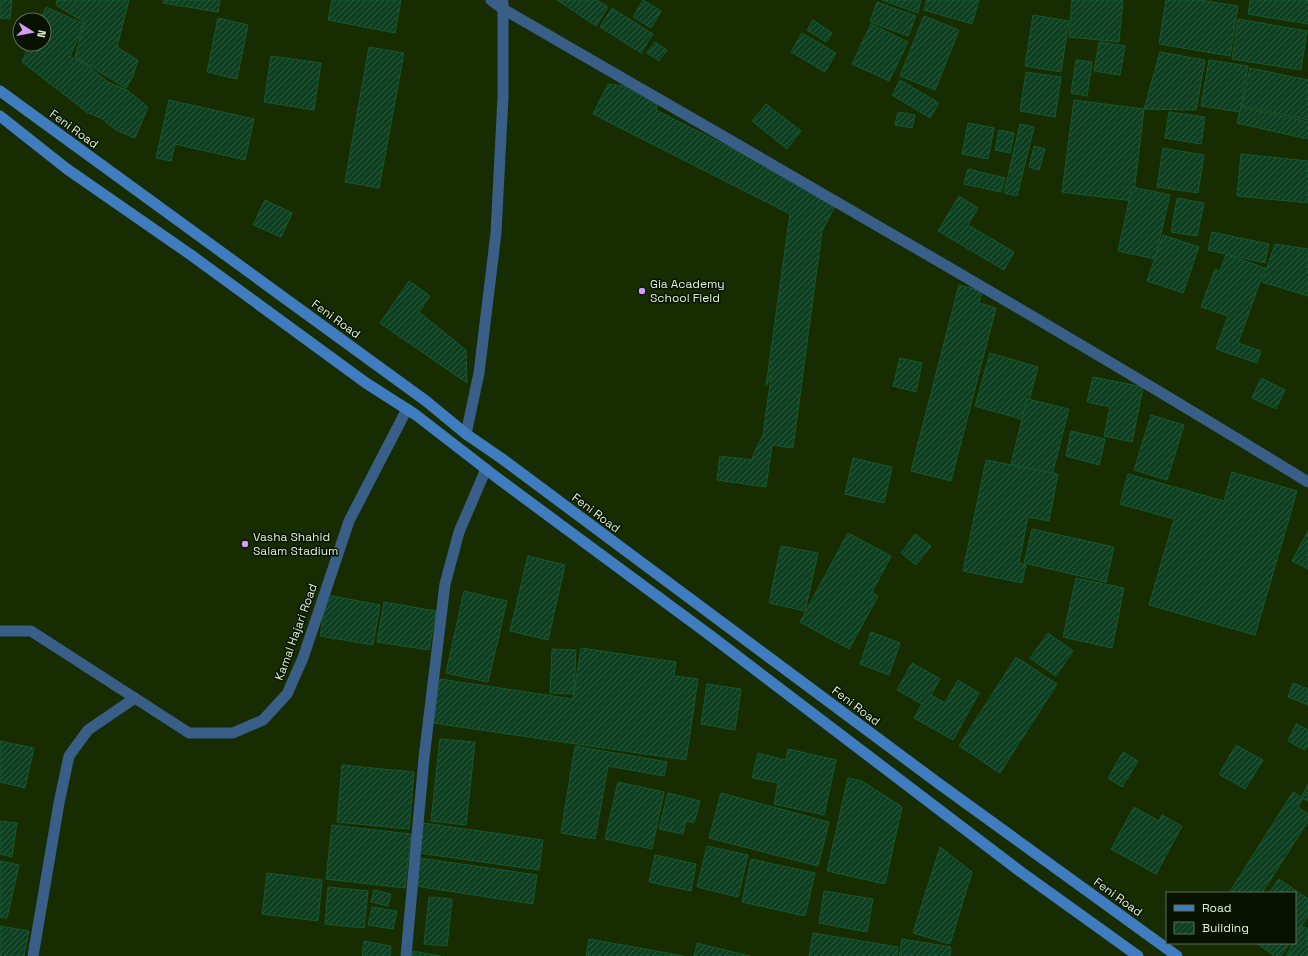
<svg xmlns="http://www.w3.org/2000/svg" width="1308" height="956" font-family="'Space Grotesk',sans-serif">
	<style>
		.building { fill: url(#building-hatch); stroke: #175830 }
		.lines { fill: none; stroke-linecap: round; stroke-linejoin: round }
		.minor { stroke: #395e88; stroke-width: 11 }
		.secondary { stroke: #407dc0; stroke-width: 11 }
		.poi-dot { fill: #d69bf9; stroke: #071200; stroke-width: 1.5 }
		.labels { text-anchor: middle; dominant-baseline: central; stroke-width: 3; stroke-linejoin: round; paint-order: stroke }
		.street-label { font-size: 12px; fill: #e0f3d3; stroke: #071200 }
		.poi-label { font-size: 12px; fill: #e0f3d3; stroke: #071200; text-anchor: start }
	</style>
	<defs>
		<pattern id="building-hatch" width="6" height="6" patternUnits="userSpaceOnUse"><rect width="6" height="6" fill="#0e3f21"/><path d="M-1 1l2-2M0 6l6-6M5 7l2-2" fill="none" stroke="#315b40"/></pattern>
	</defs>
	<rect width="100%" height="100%" fill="#172c00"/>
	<!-- building -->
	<g class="building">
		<polygon points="0,0 12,0 10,19 0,18"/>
		<polygon points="57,0 129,0 117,47 138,60 133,76 126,88 75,57 84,22 56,5"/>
		<polygon points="164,0 220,0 218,12 163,3"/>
		<polygon points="332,0 401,0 395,33 328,20"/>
		<polygon points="557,0 597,0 608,7 596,26"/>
		<polygon points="643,0 661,11 651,28 633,17"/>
		<polygon points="882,0 921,0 918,13"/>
		<polygon points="927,0 979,0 972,24 924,10"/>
		<polygon points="1072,0 1123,0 1119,42 1069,37"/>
		<polygon points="1166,0 1200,0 1238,6 1230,56 1159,44"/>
		<polygon points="1250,0 1308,0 1308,24 1248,14"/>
		<polygon points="877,2 916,16 908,36 870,22"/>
		<polygon points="46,7 84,24 70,57 81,61 108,82 127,90 148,107 135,138 116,130 101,118 88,113 22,62 30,44 44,44 44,20 40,20"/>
		<polygon points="612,8 653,34 641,53 600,27"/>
		<polygon points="1033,15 1069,21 1061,72 1025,66"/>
		<polygon points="924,16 959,30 935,90 900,76"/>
		<polygon points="218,18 248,25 237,79 207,72"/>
		<polygon points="1238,19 1307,31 1301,70 1232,59"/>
		<polygon points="813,20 832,33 826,42 807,30"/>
		<polygon points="871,24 908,42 889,81 852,64"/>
		<polygon points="802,33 836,53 825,72 791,52"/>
		<polygon points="655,42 667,50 659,61 647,53"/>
		<polygon points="1099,42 1125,46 1120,75 1094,71"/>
		<polygon points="369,47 404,53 379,188 345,182"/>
		<polygon points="1160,52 1205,60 1196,110 1144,109"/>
		<polygon points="271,56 321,63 314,110 264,102"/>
		<polygon points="1076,60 1092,62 1087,96 1071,93"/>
		<polygon points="1209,60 1248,66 1240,112 1201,106"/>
		<polygon points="1250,68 1308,80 1308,120 1242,106"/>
		<polygon points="1026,72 1061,77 1055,117 1020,111"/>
		<polygon points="900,80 939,103 930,118 892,95"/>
		<polygon points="608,84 638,88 658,98 656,110 837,202 822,231 793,448 772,445 766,487 717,480 720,456 752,460 754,453 763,435 771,376 766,386 790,214 593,114"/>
		<polygon points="169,100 254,119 245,160 175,144 171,161 156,158"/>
		<polygon points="1074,100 1144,109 1133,201 1062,192"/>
		<polygon points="766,104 801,131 787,149 752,121"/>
		<polygon points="1241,107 1308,122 1308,139 1237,123"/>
		<polygon points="898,112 915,115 912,128 895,125"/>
		<polygon points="1169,112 1205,117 1201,144 1165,138"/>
		<polygon points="968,123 994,128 988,159 962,154"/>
		<polygon points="1020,124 1034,127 1017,196 1004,193"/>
		<polygon points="999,130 1014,133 1010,153 995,150"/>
		<polygon points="1034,146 1045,149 1039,170 1029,167"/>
		<polygon points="1163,148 1204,155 1198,193 1157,187"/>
		<polygon points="1241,154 1308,161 1308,203 1237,196"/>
		<polygon points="968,169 1005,178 1001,192 964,184"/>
		<polygon points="1132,187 1170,195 1155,259 1118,251"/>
		<polygon points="959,196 978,208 968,225 1014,252 1004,270 938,231"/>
		<polygon points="1177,198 1204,203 1197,236 1171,232"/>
		<polygon points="265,200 292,213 281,237 253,225"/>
		<polygon points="1212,232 1269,244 1265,263 1208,250"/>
		<polygon points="1163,235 1199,247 1183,293 1147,281"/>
		<polygon points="1275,244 1308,249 1308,296 1262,282"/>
		<polygon points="1226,254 1265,268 1238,343 1261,351 1257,363 1216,349 1228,316 1201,307 1215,269 1220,271"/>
		<polygon points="409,281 430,296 419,312 466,350 467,383 380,323"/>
		<polygon points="959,285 982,291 979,303 996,308 951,481 911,471"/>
		<polygon points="990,353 1038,367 1024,420 975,406"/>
		<polygon points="900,358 922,363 916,392 893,386"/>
		<polygon points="1093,377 1143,387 1132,442 1104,436 1110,407 1087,402"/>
		<polygon points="1261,378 1285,390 1276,409 1252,398"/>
		<polygon points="1027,399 1069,409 1052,475 1011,464"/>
		<polygon points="1151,415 1184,425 1167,480 1134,470"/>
		<polygon points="1071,431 1105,439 1099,465 1066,456"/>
		<polygon points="853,458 892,467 884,503 845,494"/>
		<polygon points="986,460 1058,474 1049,521 1028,517 1019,563 1026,565 1022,583 963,571"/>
		<polygon points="1232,472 1297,491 1255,635 1149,605 1174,519 1120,504 1128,474 1224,501"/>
		<polygon points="1032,529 1114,547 1106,582 1024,563"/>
		<polygon points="1308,531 1308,569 1292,561"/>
		<polygon points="848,533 891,556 872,592 878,596 849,649 800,622"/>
		<polygon points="915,534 931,546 916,565 901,553"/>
		<polygon points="781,546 818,553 805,611 769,603"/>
		<polygon points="528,556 565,565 548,640 510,631"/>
		<polygon points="1076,578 1124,588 1112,648 1063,637"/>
		<polygon points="464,591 507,601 488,682 446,673"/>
		<polygon points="327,595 380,605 373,645 320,636"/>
		<polygon points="384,602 436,611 429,650 377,642"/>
		<polygon points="871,632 900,643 889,675 860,664"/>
		<polygon points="1048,633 1073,651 1056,676 1030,658"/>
		<polygon points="581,648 676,662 674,676 698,679 686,760 433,723 440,679 573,699"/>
		<polygon points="552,649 576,650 574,694 550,693"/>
		<polygon points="1016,657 1057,684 1000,773 959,746"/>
		<polygon points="912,663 940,679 931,695 945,703 958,680 979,693 953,740 914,718 922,704 897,690"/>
		<polygon points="1293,683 1308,689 1308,705 1288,697"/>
		<polygon points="707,684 741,689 735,730 701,724"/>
		<polygon points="1296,724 1308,730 1308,744 1305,750 1288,741"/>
		<polygon points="440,739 475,742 466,825 431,821"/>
		<polygon points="0,741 34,748 25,788 0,782"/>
		<polygon points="1236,745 1263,760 1245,789 1219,774"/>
		<polygon points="575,746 667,762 664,776 608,766 595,839 561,833"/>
		<polygon points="788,749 836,760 824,815 774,804 778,783 752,778 758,753 786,760"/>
		<polygon points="1123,752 1138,761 1122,787 1108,778"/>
		<polygon points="342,765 414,772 409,829 337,822"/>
		<polygon points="848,778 862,781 902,807 885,884 827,871"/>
		<polygon points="618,782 664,792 652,849 605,839"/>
		<polygon points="1308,784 1308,801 1301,798"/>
		<polygon points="1293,792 1303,798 1298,807 1308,814 1308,821 1262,893 1229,893"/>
		<polygon points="668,793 700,801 694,823 686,821 683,834 659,829"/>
		<polygon points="721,793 829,822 818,866 709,838"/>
		<polygon points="1134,807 1159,821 1162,815 1182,826 1156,874 1111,849"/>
		<polygon points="0,821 17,823 12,857 0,854"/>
		<polygon points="423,823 543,840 539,870 419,853"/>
		<polygon points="332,825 411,834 405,888 326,879"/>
		<polygon points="707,846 748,855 738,897 697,887"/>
		<polygon points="940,847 972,872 950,944 913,933"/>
		<polygon points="655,855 696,864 691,891 649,882"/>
		<polygon points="420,858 537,875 533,904 415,886"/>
		<polygon points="751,859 815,873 805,916 742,902"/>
		<polygon points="0,861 19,865 7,918 0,917"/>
		<polygon points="267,873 322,880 318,921 262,914"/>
		<polygon points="1279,879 1308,899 1308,916 1295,935 1295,893 1269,893"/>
		<polygon points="328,887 368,891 364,928 325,924"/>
		<polygon points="374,890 391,894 388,906 371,902"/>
		<polygon points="824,891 873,899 867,932 819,923"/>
		<polygon points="429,897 452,899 447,946 424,944"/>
		<polygon points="372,907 397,911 393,929 368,925"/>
		<polygon points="0,926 29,931 24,956 0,956"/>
		<polygon points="1302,926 1308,929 1308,956 1286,956 1293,943 1295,943 1295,939"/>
		<polygon points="813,933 898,947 897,956 809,956"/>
		<polygon points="589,939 684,956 586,956"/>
		<polygon points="902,939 951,947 950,956 899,956"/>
		<polygon points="364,941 391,946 390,956 362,956"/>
		<polygon points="697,943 750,956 694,956"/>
		<polygon points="1256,943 1290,943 1281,956 1275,956"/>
		<polygon points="413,951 441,956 412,956"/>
	</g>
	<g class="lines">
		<!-- minor -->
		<g class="minor">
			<path d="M 491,0 L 503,9 C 772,165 1043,319 1308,482"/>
			<polyline points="466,434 479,373 496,233 503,97 503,3"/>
			<polyline points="0,631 31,631 189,733 233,733 263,720 287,694 303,658 349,521 407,409"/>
			<polyline points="33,956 59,803 69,756 88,730 135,698"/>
			<polyline points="406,956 424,758 445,584 459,532 486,469"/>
		</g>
		<!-- secondary -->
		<g class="secondary">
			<polyline points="0,91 426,401 466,434 501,458 938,783 1177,956"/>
			<polyline points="0,116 67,169 191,255 366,383 416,415 500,480 711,636 1021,872 1138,956"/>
		</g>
	</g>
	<!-- markers -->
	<g class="poi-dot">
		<circle cx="642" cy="291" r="4"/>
		<circle cx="245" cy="544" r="4"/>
	</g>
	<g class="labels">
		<!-- street labels -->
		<g class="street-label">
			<text transform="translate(74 129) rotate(36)">Feni Road</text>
			<text transform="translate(336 319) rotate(36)">Feni Road</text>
			<text transform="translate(596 513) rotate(37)">Feni Road</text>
			<text transform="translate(296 632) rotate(-70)">Kamal Hajari Road</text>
			<text transform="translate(856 706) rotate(37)">Feni Road</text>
			<text transform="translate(1118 897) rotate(36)">Feni Road</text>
		</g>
		<!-- poi labels -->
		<g class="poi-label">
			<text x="650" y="284">Gia Academy<tspan x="650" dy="14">School Field</tspan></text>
			<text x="253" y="537">Vasha Shahid<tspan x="253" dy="14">Salam Stadium</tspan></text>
		</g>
	</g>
	<!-- legend -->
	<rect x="1166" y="892" width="130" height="52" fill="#071200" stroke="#5e6c54"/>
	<rect x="1174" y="905" width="20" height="6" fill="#407dc0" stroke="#5e6c54"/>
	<text x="1202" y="912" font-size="12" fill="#e0f3d3">Road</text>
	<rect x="1174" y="922" width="20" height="12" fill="url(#building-hatch)" stroke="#5e6c54"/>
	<text x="1202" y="932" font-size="12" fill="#e0f3d3">Building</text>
	<!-- north arrow -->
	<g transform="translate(32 32) rotate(101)"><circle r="19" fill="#071200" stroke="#5e6c54"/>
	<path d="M0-3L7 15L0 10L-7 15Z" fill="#d69bf9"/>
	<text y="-6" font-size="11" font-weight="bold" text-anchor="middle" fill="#e0f3d3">N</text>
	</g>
</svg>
